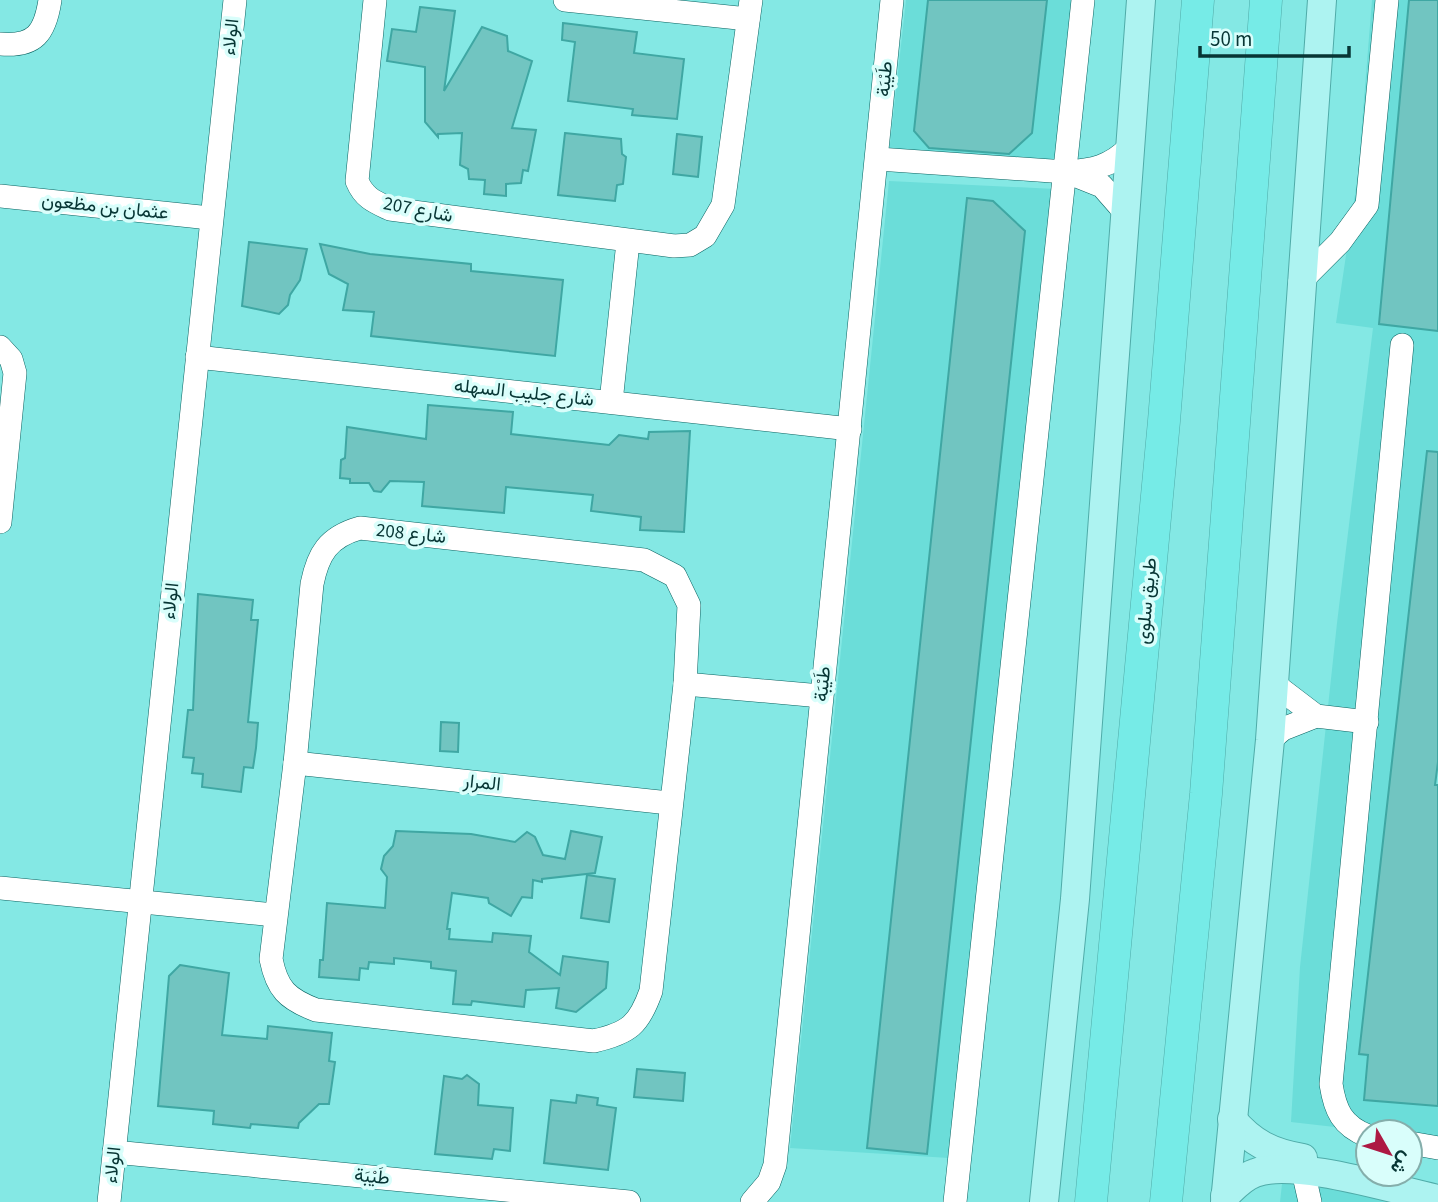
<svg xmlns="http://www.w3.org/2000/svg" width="1438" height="1202" font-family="'Source Sans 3',Vazirmatn,sans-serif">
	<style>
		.built { fill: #6bddd9 }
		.building { fill: #71c5c1; stroke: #3fa7a3; stroke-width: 2 }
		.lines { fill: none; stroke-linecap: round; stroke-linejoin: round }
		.minor-casing { stroke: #096361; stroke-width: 24 }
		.major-casing { stroke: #4faba8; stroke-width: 30 }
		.highway-casing { stroke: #4faba8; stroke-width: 33 }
		.minor { stroke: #fff; stroke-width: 23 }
		.major { stroke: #adf3f1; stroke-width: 28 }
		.highway { stroke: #76ebe7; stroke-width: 32 }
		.labels { text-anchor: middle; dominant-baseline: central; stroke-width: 7; stroke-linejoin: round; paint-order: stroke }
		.street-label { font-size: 19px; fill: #073534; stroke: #d9fefb }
	</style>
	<rect width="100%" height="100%" fill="#84e8e4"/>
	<!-- built -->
	<g class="built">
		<polygon points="906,0 1072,0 1056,167 888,162"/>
		<polygon points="1372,0 1438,0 1438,758 1405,1053 1438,1057 1438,1139 1410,1132 1378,1132 1291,1122 1300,967 1337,623 1373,328 1336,323 1358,174"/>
		<polygon points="889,181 1055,189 949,1158 790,1148"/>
		<polygon points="1283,1175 1401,1202 1280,1202"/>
	</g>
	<!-- building -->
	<g class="building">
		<polygon points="928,0 1047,0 1032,133 1009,154 929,148 914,131"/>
		<polygon points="1409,0 1438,0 1438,331 1379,324"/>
		<polygon points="420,7 455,11 444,91 482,27 507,36 508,51 532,61 512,128 536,130 528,171 523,170 521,183 506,184 506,196 484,194 485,180 469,179 468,169 460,165 462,133 438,134 438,137 425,122 425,67 387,61 392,29 416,32"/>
		<polygon points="563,23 637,32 634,53 684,59 677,119 632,115 633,109 568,101 575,42 562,40"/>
		<polygon points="565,133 621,139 622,154 626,157 623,184 617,185 615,201 558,195"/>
		<polygon points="677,134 702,137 698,177 673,174"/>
		<polygon points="967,198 993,201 1025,231 927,1154 867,1148"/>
		<polygon points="249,242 307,249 300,280 290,295 288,305 279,314 242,306"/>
		<polygon points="320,244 370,254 471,264 471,271 563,280 555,356 371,336 374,312 343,310 348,284 329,274"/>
		<polygon points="428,405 513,412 511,434 609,445 619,435 648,439 649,432 690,431 684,532 640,530 641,517 591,511 593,495 506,487 504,513 422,506 424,482 390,481 381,492 374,491 369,483 350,483 350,479 340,478 341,460 345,458 347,427 426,439"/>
		<polygon points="1427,451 1438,452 1438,762 1435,785 1438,785 1438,1106 1364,1100 1368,1055 1359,1054"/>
		<polygon points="198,594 253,600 251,620 258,620 248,722 258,723 256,748 253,768 244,767 241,792 202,787 203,774 192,773 194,758 183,757 188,710 193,710"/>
		<polygon points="441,722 459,723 458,752 440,751"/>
		<polygon points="396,831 471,834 515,842 527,832 535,837 543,855 565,859 571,831 602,837 595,873 542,879 542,882 533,880 532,898 522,897 511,916 489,903 488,898 452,893 447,929 450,929 449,939 492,942 493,933 531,936 529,952 560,975 563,956 608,962 606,988 576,1012 556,1008 559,988 526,990 524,1007 472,1001 471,1005 453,1004 456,971 431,968 431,962 394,958 394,964 369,962 368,969 360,968 359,980 319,977 320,960 323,960 327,903 385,908 387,877 381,869 384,856 393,846"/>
		<polygon points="587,875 615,879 609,922 581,918"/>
		<polygon points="180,965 229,973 222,1035 267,1039 268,1026 332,1033 329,1061 335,1062 329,1104 319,1104 299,1123 298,1128 251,1124 250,1128 213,1124 214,1111 158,1106 169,976"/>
		<polygon points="637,1069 685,1073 683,1101 634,1097"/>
		<polygon points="467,1075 479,1084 478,1105 513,1108 510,1151 494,1149 492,1159 435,1154 444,1076 462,1079"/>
		<polygon points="577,1095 598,1098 597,1105 616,1108 608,1170 544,1163 551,1100 576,1103"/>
	</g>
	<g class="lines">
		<defs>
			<g id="minor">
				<path d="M 375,0 L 357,181 C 364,198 375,202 390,209 L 674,246 L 690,245 L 705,236 L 723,205 L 751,0"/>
				<polyline points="565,0 748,19"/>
				<path d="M 0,44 C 35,47 45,33 50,0"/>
				<path d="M 878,159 L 1066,172 C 1093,170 1110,167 1130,147"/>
				<polyline points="1072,174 1102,186 1123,210"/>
				<polyline points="0,196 210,218"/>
				<polyline points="1300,282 1340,242 1367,205 1387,0"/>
				<polyline points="0,347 11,359 15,373 0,522"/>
				<polyline points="197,357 850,429"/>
				<polyline points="611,402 628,242"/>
				<path d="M 360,528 L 644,560 L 675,576 L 689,605 L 685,684 L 651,991 C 639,1025 629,1033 594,1041 L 316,1010 C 287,999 277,989 271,959 L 295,763 L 312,584 C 318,554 328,537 360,528 Z"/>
				<polyline points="685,684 821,696"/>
				<polyline points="1274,684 1316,716 1367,722"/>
				<polyline points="1270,740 1283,729 1316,716"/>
				<polyline points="295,763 669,803"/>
				<polyline points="0,888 275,915"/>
				<path d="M 1368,1136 C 1342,1126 1335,1110 1331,1084 L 1402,345"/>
				<polyline points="1410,1143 1438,1148"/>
				<polyline points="114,1152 629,1202"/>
				<polyline points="1303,1171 1310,1202"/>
				<polyline points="109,1202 235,0"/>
				<polyline points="752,1202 769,1182 775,1165 892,0"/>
				<polyline points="955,1202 1083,0"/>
			</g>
			<g id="major">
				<path d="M 1232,1119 C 1252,1143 1272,1153 1303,1158"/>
				<path d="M 1225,1196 C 1234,1187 1243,1177 1255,1173 C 1294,1158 1395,1190 1438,1199"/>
				<polyline points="1044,1202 1075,899 1141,0"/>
				<polyline points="1225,1202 1270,740 1322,0"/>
			</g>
			<g id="highway">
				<polyline points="1091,1202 1164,421 1198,0"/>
				<polyline points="1166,1202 1206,794 1266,0"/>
			</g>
		</defs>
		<!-- minor casing -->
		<use href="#minor" class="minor-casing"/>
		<!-- major casing -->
		<use href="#major" class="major-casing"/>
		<!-- highway casing -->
		<use href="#highway" class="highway-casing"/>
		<!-- minor -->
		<use href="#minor" class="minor"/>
		<!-- major -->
		<use href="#major" class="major"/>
		<!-- highway -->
		<use href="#highway" class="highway"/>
	</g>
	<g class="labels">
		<!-- street labels -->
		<g class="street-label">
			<text transform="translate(231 37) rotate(-84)">الولاء</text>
			<text transform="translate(885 79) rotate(-85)">طَيْبَة</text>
			<text transform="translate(105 207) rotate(6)">عثمان بن مظعون</text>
			<text transform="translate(418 210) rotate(11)">شارع 207</text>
			<text transform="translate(524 393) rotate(6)">شارع جليب السهله</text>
			<text transform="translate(411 534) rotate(6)">شارع 208</text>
			<text transform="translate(171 601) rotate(-84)">الولاء</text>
			<text transform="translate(1147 601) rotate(-85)">طريق سلوى</text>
			<text transform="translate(823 684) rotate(-84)">طَيْبَة</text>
			<text transform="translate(482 783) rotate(6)">المرار</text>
			<text transform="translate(113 1165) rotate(-84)">الولاء</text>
			<text transform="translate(372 1177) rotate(6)">طَيْبَة</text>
		</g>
	</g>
	<!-- north arrow -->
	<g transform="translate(1389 1153) rotate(129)"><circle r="33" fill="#d9fefb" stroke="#85aeab" stroke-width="2"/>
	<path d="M0-5L12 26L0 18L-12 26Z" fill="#ad1943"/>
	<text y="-10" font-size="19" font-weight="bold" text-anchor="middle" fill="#073534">ش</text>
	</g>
	<!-- scale -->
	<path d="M1200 46v10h149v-10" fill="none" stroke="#073534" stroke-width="3.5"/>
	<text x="1210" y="46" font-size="21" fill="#073534" stroke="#d9fefb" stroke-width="5" paint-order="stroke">50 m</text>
</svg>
